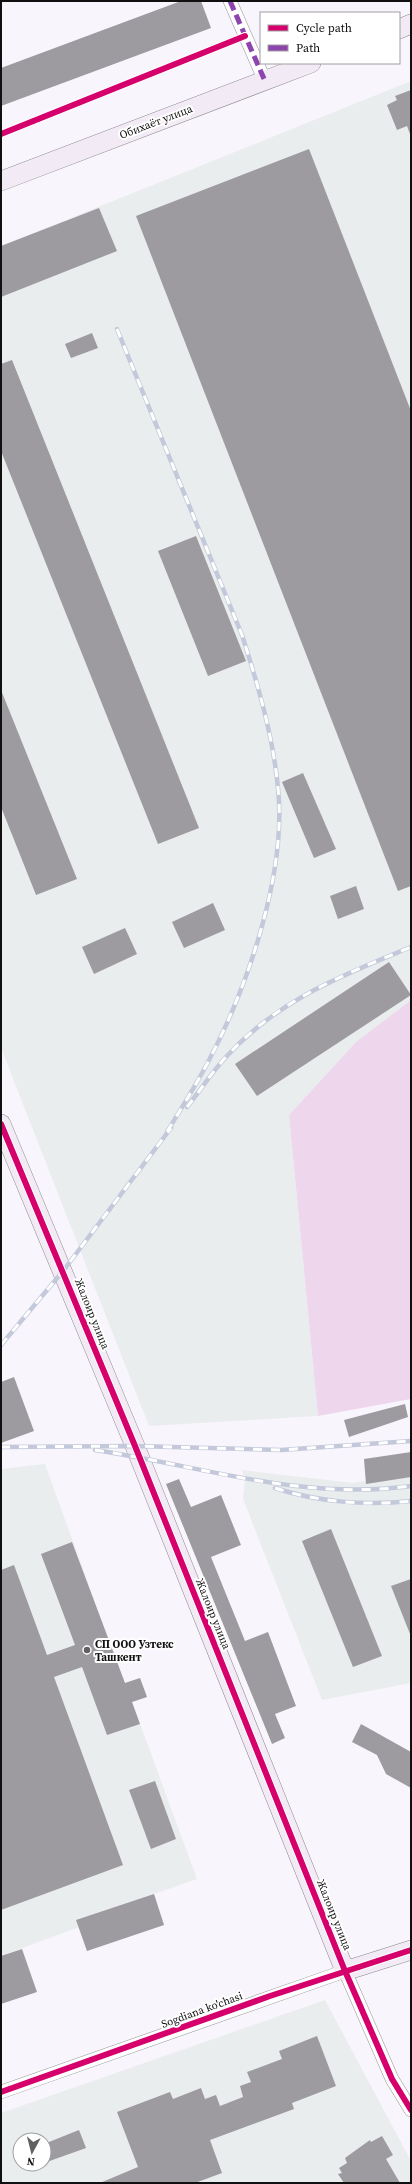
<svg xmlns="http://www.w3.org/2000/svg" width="412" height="2184" font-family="'Source Serif 4',serif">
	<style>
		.industrial { fill: #e9edee; fill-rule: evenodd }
		.cemetery { fill: #eed7ed }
		.building { fill: #9d9aa0 }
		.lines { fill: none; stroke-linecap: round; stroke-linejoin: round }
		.street-casing { stroke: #959396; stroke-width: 14 }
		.secondary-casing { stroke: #8c8a8d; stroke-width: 20 }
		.street { stroke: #fefeff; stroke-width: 13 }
		.secondary { stroke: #f2ebf5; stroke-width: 19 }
		.rail-casing { stroke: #c3c9da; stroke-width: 4.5 }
		.rail { stroke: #fff; stroke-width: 3; stroke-dasharray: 9; stroke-linecap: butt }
		.quiet { stroke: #8e44ad; stroke-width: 5; stroke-dasharray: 10 5; stroke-linecap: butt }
		.cycleway-casing { stroke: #fff; stroke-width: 8 }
		.cycleway { stroke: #d6006c; stroke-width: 6 }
		.poi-dot { fill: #626063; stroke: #fff; stroke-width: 1.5 }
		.labels { text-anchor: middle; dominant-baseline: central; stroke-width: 4; stroke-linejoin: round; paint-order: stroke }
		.street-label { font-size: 11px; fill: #101010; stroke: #fff }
		.poi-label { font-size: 11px; font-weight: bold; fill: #101010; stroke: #fff; text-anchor: start }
	</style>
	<rect width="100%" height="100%" fill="#f9f5fc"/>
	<!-- industrial -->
	<g class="industrial">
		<polygon points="411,81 411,1000 356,1042 289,1115 318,1416 149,1426 1,1048 1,246"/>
		<polygon points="45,1464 124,1683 140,1678 147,1697 132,1702 197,1879 154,1894 164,1925 87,1951 79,1927 1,1956 1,1469"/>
		<polygon points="242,1470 353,1483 411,1473 411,1683 322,1700 243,1499 245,1480"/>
		<path d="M 325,2000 L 411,2161 L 411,2183 L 1,2183 L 1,2113 ZM 20,2140 L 44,2140 L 44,2164 L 20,2164 Z"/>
	</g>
	<!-- cemetery -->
	<polygon class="cemetery" points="411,1000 411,1399 318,1416 289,1115 356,1042"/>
	<!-- building -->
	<g class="building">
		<polygon points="181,1 201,1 211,28 1,106 1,68"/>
		<polygon points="411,90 411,134 410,134 407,126 397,130 387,105 397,100 395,96"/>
		<polygon points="309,149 411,411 411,886 398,891 136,216"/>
		<polygon points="99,208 117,251 1,297 1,246"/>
		<polygon points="92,333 98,348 71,358 65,344"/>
		<polygon points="12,360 199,828 158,844 1,451 1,364"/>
		<polygon points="196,536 246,661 208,676 158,551"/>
		<polygon points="1,690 77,879 36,895 1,807"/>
		<polygon points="303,773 336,849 314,858 282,782"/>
		<polygon points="356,886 364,909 338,919 330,896"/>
		<polygon points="213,903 225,930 184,948 172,922"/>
		<polygon points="125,928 137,954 94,974 82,947"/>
		<polygon points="389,962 411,995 257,1096 235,1064"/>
		<polygon points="14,1377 34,1431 1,1443 1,1382"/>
		<polygon points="405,1404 408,1417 349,1437 344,1420"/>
		<polygon points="411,1452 411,1477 366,1484 364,1459"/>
		<polygon points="179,1479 191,1507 221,1495 241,1545 211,1557 245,1641 268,1632 296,1706 275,1714 285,1738 272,1744 166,1484"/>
		<polygon points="331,1529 382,1656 353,1667 302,1541"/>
		<polygon points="72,1542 125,1683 140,1678 147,1697 132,1702 140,1724 107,1735 82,1667 54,1677 123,1865 1,1910 1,1570 14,1565 47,1655 75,1645 41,1554"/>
		<polygon points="411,1579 411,1634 410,1634 391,1586"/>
		<polygon points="361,1724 411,1752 411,1788 386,1774 377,1755 352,1742"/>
		<polygon points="155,1781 176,1839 151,1849 129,1790"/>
		<polygon points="154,1894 164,1925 87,1951 76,1920"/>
		<polygon points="22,1949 37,1992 1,2004 1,1956"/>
		<polygon points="317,2036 336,2086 292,2103 294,2109 210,2140 222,2173 195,2183 100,2183 138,2167 117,2112 170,2092 173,2099 201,2088 205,2099 216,2095 220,2106 243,2097 240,2086 251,2082 247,2072 282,2059 279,2051"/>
		<polygon points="79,2130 86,2148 44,2163 44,2144"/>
		<polygon points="382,2136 393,2155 386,2159 400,2183 344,2183 338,2174 342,2173 339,2168 347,2163 345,2158 370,2140 371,2142"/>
	</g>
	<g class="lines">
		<defs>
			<g id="street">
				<polyline points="230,1 265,81"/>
				<polyline points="1,2092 345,1971 392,2079 411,2110"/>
			</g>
			<g id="secondary">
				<polyline points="399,29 411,24"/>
				<polyline points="1,181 311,63"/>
				<polyline points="1,1124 135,1446 345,1971 411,1950"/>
			</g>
		</defs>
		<!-- street casing -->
		<use href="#street" class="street-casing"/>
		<!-- secondary casing -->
		<use href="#secondary" class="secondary-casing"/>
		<!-- street -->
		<use href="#street" class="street"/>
		<!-- secondary -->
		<use href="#secondary" class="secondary"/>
		<defs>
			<g id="rail">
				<path d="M 117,329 L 242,635 C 258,685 273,736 278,788 C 287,874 247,989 207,1064 C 195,1087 180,1110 167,1132"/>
				<path d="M 187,1107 C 200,1091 212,1072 226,1057 C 279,999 341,976 411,947"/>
				<polyline points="1,1345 63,1271 171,1128"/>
				<polyline points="1,1447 135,1446 281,1450 411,1441"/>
				<path d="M 95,1450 C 202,1466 301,1501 411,1486"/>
				<path d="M 275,1488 C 317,1502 367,1506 411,1501"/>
			</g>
		</defs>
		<!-- rail casing -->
		<use href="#rail" class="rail-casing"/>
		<!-- rail -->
		<use href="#rail" class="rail"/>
		<!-- quiet -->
		<polyline class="quiet" points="230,1 265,81"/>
		<defs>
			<g id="cycleway">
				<polyline points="1,134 245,36"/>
				<polyline points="1,1124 135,1446 345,1971 392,2079 411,2110"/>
				<polyline points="1,2092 270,1996 411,1950"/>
			</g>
		</defs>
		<!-- cycleway casing -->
		<use href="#cycleway" class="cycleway-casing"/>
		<!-- cycleway -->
		<use href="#cycleway" class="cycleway"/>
	</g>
	<!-- markers -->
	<circle class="poi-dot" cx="87" cy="1650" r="4"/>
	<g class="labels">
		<!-- street labels -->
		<g class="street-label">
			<text transform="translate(156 122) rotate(-21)">Обихаёт улица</text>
			<text transform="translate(92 1314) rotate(68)">Жалоир улица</text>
			<text transform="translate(213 1614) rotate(68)">Жалоир улица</text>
			<text transform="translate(334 1915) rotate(68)">Жалоир улица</text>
			<text transform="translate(202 2010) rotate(-20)">Sogdiana ko'chasi</text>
		</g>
		<!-- poi labels -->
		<g class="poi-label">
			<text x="95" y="1644">СП ООО Узтекс<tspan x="95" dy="13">Ташкент</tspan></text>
		</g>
	</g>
	<!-- border -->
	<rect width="412" height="2184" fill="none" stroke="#101010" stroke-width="4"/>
	<!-- legend -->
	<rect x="260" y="12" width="140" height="52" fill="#ffffff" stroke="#9f9f9f"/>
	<rect x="268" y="25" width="20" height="6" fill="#d6006c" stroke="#9f9f9f"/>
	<text x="296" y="32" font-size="12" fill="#101010">Cycle path</text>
	<rect x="268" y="45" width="20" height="6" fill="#8e44ad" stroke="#9f9f9f"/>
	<text x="296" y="52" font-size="12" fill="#101010">Path</text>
	<!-- north arrow -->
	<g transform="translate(32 2152) rotate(187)"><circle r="19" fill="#ffffff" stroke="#9f9f9f"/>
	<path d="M0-3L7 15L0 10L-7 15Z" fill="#626063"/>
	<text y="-6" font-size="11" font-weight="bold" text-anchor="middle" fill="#101010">N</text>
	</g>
</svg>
